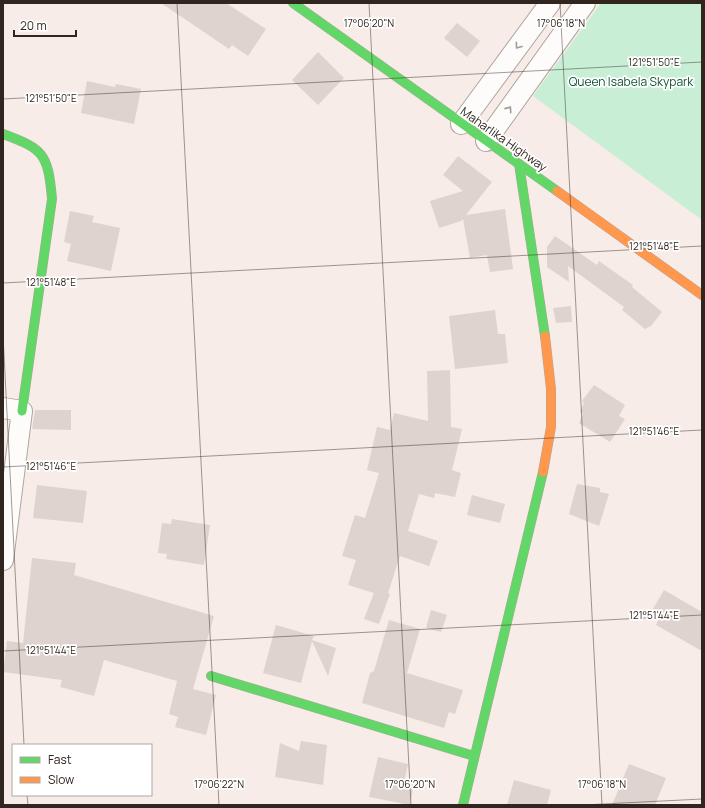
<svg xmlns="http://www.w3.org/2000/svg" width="705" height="808" font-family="Manrope,sans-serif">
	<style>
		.green { fill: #c8efd5 }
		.building { fill: #ded3ce }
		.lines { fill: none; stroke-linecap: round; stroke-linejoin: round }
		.street-casing { stroke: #b0a6a1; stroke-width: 22 }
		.fast-casing { stroke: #b0a6a1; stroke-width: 10 }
		.slow-casing { stroke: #b0a6a1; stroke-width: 10 }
		.street { stroke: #fefcfb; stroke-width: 20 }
		.fast { stroke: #63d668; stroke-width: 9 }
		.slow { stroke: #ff974d; stroke-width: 9 }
		.oneway { stroke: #a29b98 }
		.ticks { fill: none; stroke: #31251f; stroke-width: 1; stroke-opacity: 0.45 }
		.labels { text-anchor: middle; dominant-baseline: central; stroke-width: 3.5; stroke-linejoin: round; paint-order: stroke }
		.park-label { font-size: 12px; fill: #135236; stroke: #fff }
		.street-label { font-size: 12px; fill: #31251f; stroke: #fff }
		.ticks-label { font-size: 10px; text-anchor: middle; fill: #31251f; stroke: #fff; stroke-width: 3.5; stroke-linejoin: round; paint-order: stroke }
	</style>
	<rect width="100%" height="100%" fill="#f7ece7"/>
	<!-- green -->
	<polygon class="green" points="601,3 702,3 702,220 533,96"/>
	<!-- building -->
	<g class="building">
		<polygon points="161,3 226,3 266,29 248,56 232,45 229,49"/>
		<polygon points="457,23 480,41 467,57 444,38"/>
		<polygon points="318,52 344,78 318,105 292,80"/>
		<polygon points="87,81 115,87 116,84 141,89 134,124 81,113"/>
		<polygon points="458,156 492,182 466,215 505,209 513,269 490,272 487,255 470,258 463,219 461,221 439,228 430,201 463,191 443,175"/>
		<polygon points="70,211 94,216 92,222 120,228 111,271 67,261 71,244 64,242"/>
		<polygon points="555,236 597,265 599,261 633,285 632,287 662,312 651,326 645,329 622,310 624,307 568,266 569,282 547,267 547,247"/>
		<polygon points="571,306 572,322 556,323 553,308"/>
		<polygon points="495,310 498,334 505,334 508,363 455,369 449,316"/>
		<polygon points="450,370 451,427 462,429 452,470 461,473 455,497 435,493 434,498 419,494 408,531 438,541 429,566 400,556 388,593 390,594 379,624 364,619 374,593 348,585 356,560 342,556 355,515 365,518 379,473 367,470 377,427 390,430 394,413 428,421 427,371"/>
		<polygon points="594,385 625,405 619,416 625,419 610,442 579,423 583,414 580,411 584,403 582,401"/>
		<polygon points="35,410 71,410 71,430 32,429"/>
		<polygon points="577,484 600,488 600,492 609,494 599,526 569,514"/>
		<polygon points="37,485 87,491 83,523 33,518"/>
		<polygon points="472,495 505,504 500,523 467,515"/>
		<polygon points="172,519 210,525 204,565 166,559 167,554 158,553 162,523 171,524"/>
		<polygon points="32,558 76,563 74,575 214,616 193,689 216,695 206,735 175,727 178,717 169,714 177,681 104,660 94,696 60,687 62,680 3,672 7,641 23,643"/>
		<polygon points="664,590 702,612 702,651 656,625 659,619 650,614"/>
		<polygon points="431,610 447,615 441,632 426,628"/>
		<polygon points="389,620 420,629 407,673 463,690 455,714 449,712 444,728 362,703 370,673 374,671"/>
		<polygon points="276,625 314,636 312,640 336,648 328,676 312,641 301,683 263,673"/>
		<polygon points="301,741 327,745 323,785 275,777 280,743 299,751"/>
		<polygon points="378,757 408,764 404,782 414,785 410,805 369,797"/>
		<polygon points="629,764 666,778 655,805 612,805"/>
		<polygon points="514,780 551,790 547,805 507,805"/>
	</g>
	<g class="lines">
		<defs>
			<g id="street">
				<polyline points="461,124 550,3"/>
				<polyline points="486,141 585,3"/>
				<polyline points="3,408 22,411 3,560"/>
			</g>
			<g id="fast">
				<polyline points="293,3 557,191"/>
				<path d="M 3,134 C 44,149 48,154 52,199 L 22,411"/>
				<polyline points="519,164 545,336"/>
				<polyline points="211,676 474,756"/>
				<polyline points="463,805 543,472"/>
			</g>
			<g id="slow">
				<polyline points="557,191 702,295"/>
				<polyline points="543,472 551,427 551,389 545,336"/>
			</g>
		</defs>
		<!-- street casing -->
		<use href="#street" class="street-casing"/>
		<!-- fast casing -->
		<use href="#fast" class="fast-casing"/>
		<!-- slow casing -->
		<use href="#slow" class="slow-casing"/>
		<!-- street -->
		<use href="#street" class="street"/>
		<!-- fast -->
		<use href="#fast" class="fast"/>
		<!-- slow -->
		<use href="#slow" class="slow"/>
	</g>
	<!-- one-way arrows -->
	<defs><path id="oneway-chevron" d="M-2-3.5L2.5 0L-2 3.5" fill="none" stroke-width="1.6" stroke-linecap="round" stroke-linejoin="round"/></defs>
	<g class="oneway">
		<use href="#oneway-chevron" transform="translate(518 46) rotate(126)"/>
		<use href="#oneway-chevron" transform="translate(509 109) rotate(-55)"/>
	</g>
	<!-- ticks -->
	<path class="ticks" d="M 177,3 L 219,805M 369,3 L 411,805M 560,3 L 602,805M 3,99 L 702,62M 3,283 L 702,246M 3,335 L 24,745M 3,467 L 702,430M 3,651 L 702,615M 27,795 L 28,805M 583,805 L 702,799"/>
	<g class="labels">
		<!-- park labels -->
		<g class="park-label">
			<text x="631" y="81">Queen Isabela Skypark</text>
		</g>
		<!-- street labels -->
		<g class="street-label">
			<text transform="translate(504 139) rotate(35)">Maharlika Highway</text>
		</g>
	</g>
	<g class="ticks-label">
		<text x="369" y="27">17°06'20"N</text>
		<text x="561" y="27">17°06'18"N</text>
		<text x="654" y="66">121°51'50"E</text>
		<text x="51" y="102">121°51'50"E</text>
		<text x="654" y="250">121°51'48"E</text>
		<text x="51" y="286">121°51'48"E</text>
		<text x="654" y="435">121°51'46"E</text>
		<text x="51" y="470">121°51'46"E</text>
		<text x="654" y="619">121°51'44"E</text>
		<text x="51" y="654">121°51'44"E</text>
		<text x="219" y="788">17°06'22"N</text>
		<text x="410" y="788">17°06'20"N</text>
		<text x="602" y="788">17°06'18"N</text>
	</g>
	<!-- border -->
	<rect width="705" height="808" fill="none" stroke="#31251f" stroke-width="8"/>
	<!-- legend -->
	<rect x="12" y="744" width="140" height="52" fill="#ffffff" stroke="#ada8a5"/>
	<rect x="20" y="757" width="20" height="6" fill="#63d668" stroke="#ada8a5"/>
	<text x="48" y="764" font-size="12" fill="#31251f">Fast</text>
	<rect x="20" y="777" width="20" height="6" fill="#ff974d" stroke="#ada8a5"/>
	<text x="48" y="784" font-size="12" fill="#31251f">Slow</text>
	<!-- scale -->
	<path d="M14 30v6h62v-6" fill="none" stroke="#31251f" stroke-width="2"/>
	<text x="20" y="30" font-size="12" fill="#31251f" stroke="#ffffff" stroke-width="3" paint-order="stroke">20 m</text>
</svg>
